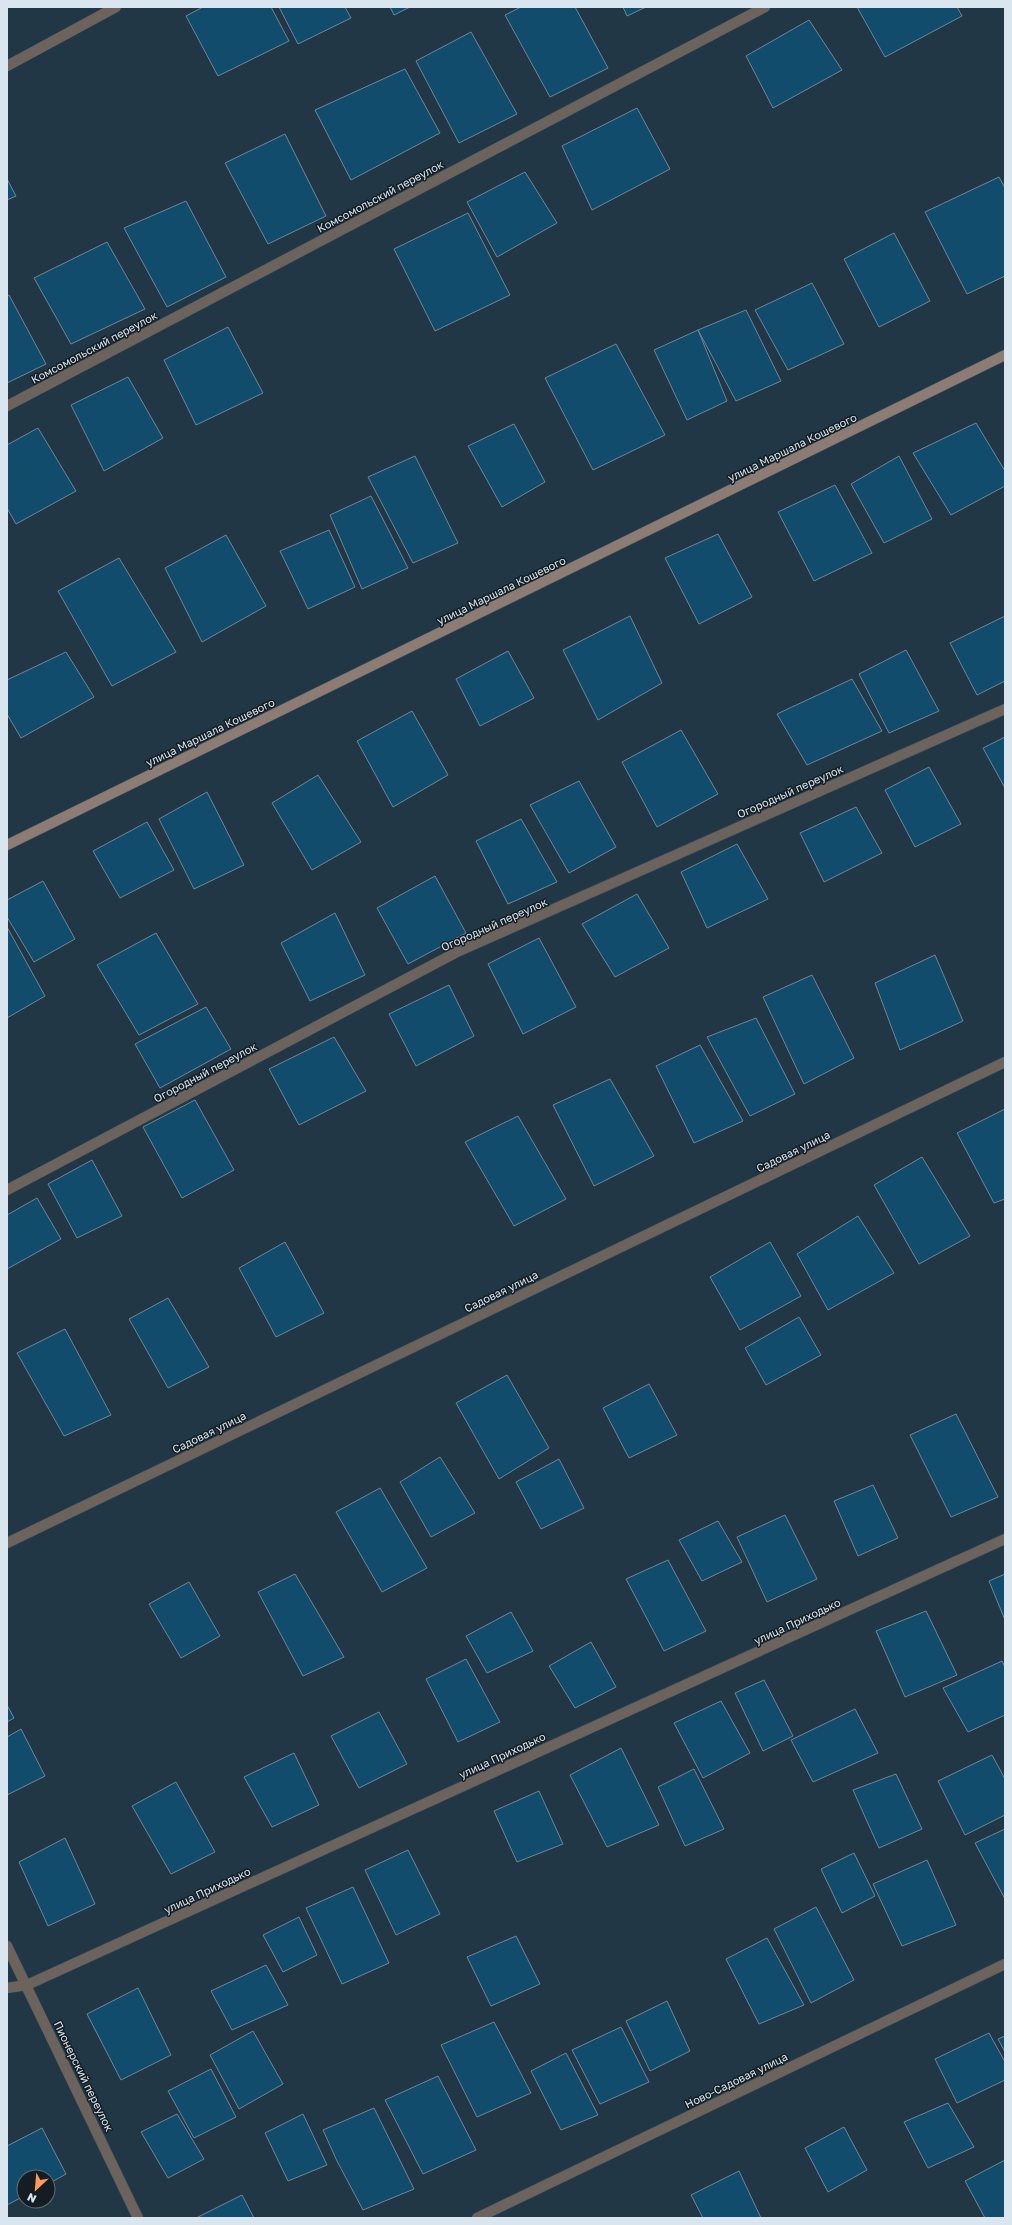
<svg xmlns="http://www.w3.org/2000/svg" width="1012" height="2225" font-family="'Golos Text',sans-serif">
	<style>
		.building { fill: #114c6c; stroke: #6f8697 }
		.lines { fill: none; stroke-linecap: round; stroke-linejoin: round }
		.street-casing { stroke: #3f5360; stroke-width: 11 }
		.secondary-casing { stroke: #3f5360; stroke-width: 11 }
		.street { stroke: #6d635d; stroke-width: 10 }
		.secondary { stroke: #8d7c73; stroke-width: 10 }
		.labels { text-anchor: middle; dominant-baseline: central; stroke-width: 3; stroke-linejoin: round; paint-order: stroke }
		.street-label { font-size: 11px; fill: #d9e6ef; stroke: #141d24 }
	</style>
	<rect width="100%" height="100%" fill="#223745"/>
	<!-- building -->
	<g class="building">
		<polygon points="203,7 271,7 289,41 218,76 186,16"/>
		<polygon points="279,7 345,7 351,18 298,44"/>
		<polygon points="390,7 410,7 394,15"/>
		<polygon points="521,7 575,7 608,68 550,97 505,15"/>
		<polygon points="623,7 646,7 627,16"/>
		<polygon points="857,7 957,7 962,16 885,57"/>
		<polygon points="809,20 842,70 773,108 746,56"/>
		<polygon points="471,32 517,114 459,143 416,61"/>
		<polygon points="405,69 440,133 351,180 315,110"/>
		<polygon points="637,108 670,169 592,210 562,146"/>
		<polygon points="285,134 326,216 268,244 225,163"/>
		<polygon points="525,172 557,223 497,257 467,202"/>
		<polygon points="999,177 1005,188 1005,276 967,294 925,212"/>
		<polygon points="7,179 16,196 7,200"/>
		<polygon points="186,201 226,277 167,307 124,228"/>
		<polygon points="468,213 510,295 435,331 394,249"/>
		<polygon points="894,233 930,301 879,327 844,259"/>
		<polygon points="107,242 145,309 71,344 34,278"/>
		<polygon points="812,283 844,344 788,370 755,310"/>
		<polygon points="9,295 46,364 7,383 7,296"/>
		<polygon points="746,310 781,381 736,401 698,330"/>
		<polygon points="228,327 263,393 196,425 164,360"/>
		<polygon points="698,330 727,401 687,420 654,350"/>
		<polygon points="616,344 665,435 593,470 545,378"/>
		<polygon points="128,377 163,438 104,471 71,405"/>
		<polygon points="976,423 1005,471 1005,486 951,515 913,453"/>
		<polygon points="514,424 545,482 502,507 468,446"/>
		<polygon points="38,428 76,491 16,524 7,508 7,445"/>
		<polygon points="415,456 458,543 413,563 368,477"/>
		<polygon points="899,456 932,519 884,543 851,484"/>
		<polygon points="835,485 872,553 814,581 778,512"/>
		<polygon points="371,496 408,568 362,589 330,515"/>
		<polygon points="329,530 355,587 308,609 280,551"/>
		<polygon points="718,534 752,597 699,624 665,558"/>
		<polygon points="226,535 266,606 202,642 165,568"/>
		<polygon points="119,558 176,652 112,686 58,591"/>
		<polygon points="630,616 662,683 598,720 563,650"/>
		<polygon points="1005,616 1005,681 977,695 950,643"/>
		<polygon points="906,650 939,711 889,733 859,674"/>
		<polygon points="508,651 534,698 480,726 456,679"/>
		<polygon points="66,652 94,697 21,738 7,714 7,680"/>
		<polygon points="852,679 882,731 807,765 777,714"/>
		<polygon points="412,711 448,775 393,807 357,741"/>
		<polygon points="681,730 718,794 657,827 622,762"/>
		<polygon points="1005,737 1005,788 983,748"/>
		<polygon points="929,767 961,824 915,847 885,790"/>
		<polygon points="318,775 361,842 312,870 272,803"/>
		<polygon points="579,781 616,847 569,873 530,805"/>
		<polygon points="207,792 244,865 194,889 159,819"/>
		<polygon points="856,807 882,853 824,882 800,833"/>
		<polygon points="521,819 557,882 508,904 476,841"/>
		<polygon points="147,822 174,870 120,898 93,851"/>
		<polygon points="737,844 768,899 707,928 681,872"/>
		<polygon points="435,876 466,933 408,964 377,908"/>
		<polygon points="43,881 75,939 34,962 7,917 7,900"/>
		<polygon points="637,894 669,948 615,977 582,924"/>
		<polygon points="335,913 365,975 310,1001 281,943"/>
		<polygon points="7,927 45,996 7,1018"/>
		<polygon points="156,933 198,1004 139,1035 97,965"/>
		<polygon points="539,938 576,1007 523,1034 488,964"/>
		<polygon points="935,955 963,1021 900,1050 875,983"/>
		<polygon points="812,975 854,1058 804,1084 763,997"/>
		<polygon points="449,985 474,1036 416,1066 389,1014"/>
		<polygon points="206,1007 231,1049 160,1088 135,1044"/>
		<polygon points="756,1018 795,1094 750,1116 707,1037"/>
		<polygon points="334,1037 366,1091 299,1125 269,1069"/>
		<polygon points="700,1045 743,1121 694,1143 656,1066"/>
		<polygon points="610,1079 654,1156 594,1186 553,1105"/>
		<polygon points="195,1100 234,1170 182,1198 143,1127"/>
		<polygon points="1005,1109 1005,1199 994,1203 957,1133"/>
		<polygon points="518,1116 566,1199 514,1226 465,1142"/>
		<polygon points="922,1157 970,1236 919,1264 874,1185"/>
		<polygon points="92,1160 122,1216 77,1238 48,1184"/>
		<polygon points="37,1198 61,1239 7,1269 7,1215"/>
		<polygon points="858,1216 894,1273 828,1310 797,1254"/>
		<polygon points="285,1242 324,1313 276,1337 239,1268"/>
		<polygon points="770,1242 801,1296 740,1330 710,1277"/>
		<polygon points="168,1298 209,1367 168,1388 129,1319"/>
		<polygon points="799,1317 821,1355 766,1385 745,1348"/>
		<polygon points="65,1329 111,1415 64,1436 17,1353"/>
		<polygon points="507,1375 549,1448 499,1479 456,1403"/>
		<polygon points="649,1384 677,1435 629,1458 603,1408"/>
		<polygon points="956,1414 998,1497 951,1517 910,1435"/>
		<polygon points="440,1457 475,1513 431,1537 400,1482"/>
		<polygon points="559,1459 584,1508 541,1529 516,1482"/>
		<polygon points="873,1485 898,1538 858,1556 834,1501"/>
		<polygon points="380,1488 427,1568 382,1592 336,1512"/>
		<polygon points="785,1515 817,1579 767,1602 737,1537"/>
		<polygon points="718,1521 742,1562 702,1581 679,1540"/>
		<polygon points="668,1560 706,1631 664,1651 626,1579"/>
		<polygon points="295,1574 344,1657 303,1676 258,1592"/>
		<polygon points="1005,1574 1005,1620 989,1581"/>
		<polygon points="189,1582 220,1636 181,1658 149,1604"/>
		<polygon points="926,1611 957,1675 905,1697 876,1631"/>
		<polygon points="511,1612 533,1651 487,1673 466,1636"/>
		<polygon points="591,1642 616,1687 575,1708 549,1666"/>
		<polygon points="466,1659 500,1722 458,1742 426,1679"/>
		<polygon points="1002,1661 1005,1667 1005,1715 968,1732 943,1688"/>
		<polygon points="764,1680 793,1736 763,1751 735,1693"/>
		<polygon points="721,1701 750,1753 703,1778 674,1723"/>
		<polygon points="7,1705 14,1718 7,1722"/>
		<polygon points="855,1709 878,1753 813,1782 791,1740"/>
		<polygon points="379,1712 407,1764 359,1788 331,1736"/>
		<polygon points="21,1729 45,1776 7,1795 7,1737"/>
		<polygon points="621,1748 659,1825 607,1847 570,1775"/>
		<polygon points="294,1753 319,1805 272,1827 244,1777"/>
		<polygon points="992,1755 1005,1779 1005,1815 965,1835 938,1781"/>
		<polygon points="694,1769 724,1829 685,1846 658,1787"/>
		<polygon points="896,1774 922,1829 879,1848 853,1790"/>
		<polygon points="176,1782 215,1852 171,1874 132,1806"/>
		<polygon points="539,1791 563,1844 517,1862 494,1811"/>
		<polygon points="1005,1829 1005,1899 975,1843"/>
		<polygon points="65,1838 95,1904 48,1926 19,1862"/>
		<polygon points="408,1850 440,1914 396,1935 365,1870"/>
		<polygon points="854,1853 875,1896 842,1913 821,1869"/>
		<polygon points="927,1860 956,1925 902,1946 873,1884"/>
		<polygon points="353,1887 389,1963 342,1984 306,1908"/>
		<polygon points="816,1907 854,1980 811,2003 774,1929"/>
		<polygon points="299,1917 317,1955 283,1972 263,1935"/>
		<polygon points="516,1936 540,1984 491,2006 467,1957"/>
		<polygon points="767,1938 804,2005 759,2024 726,1959"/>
		<polygon points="266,1965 288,2005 232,2030 211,1991"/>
		<polygon points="138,1988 171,2055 121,2080 87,2014"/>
		<polygon points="667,2001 690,2051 650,2071 626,2021"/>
		<polygon points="494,2022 531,2093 477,2117 441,2045"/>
		<polygon points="621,2027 649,2082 600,2104 572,2050"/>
		<polygon points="253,2031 283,2084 239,2109 210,2055"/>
		<polygon points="989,2033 1005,2062 1005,2080 957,2103 935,2059"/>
		<polygon points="1005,2036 1005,2052 998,2039"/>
		<polygon points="566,2053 598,2115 561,2130 531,2071"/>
		<polygon points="211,2069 236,2117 194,2138 168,2091"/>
		<polygon points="438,2076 476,2150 423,2174 385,2100"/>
		<polygon points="948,2103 974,2147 928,2168 904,2122"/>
		<polygon points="374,2108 414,2189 363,2210 337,2161 323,2130"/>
		<polygon points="177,2114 204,2159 168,2178 141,2132"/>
		<polygon points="303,2114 327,2165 288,2181 265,2133"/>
		<polygon points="844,2127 867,2170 828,2192 805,2148"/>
		<polygon points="42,2128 66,2174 48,2184 48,2177 24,2177 24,2196 7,2205 7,2146"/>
		<polygon points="1005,2160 1005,2218 985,2218 965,2181"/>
		<polygon points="739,2171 761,2218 703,2218 691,2195"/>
		<polygon points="242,2195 254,2218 196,2218"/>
	</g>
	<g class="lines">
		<defs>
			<g id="street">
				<polyline points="7,66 116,7"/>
				<polyline points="7,406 765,7"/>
				<polyline points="7,1190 457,952 1005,709"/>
				<polyline points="7,1543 1005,1062"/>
				<polyline points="7,1946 138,2218"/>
				<polyline points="7,1988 27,1985 1005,1539"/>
				<polyline points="477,2218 1005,1964"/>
			</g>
			<polyline id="secondary" points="7,845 1005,355"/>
		</defs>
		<!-- street casing -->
		<use href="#street" class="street-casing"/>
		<!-- secondary casing -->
		<use href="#secondary" class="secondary-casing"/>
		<!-- street -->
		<use href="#street" class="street"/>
		<!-- secondary -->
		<use href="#secondary" class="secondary"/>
	</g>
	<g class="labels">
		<!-- street labels -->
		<g class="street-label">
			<text transform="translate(380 196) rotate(-28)">Комсомольский переулок</text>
			<text transform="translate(94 347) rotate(-28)">Комсомольский переулок</text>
			<text transform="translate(792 447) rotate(-26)">улица Маршала Кошевого</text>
			<text transform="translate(501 590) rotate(-26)">улица Маршала Кошевого</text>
			<text transform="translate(210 732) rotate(-26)">улица Маршала Кошевого</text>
			<text transform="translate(790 791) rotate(-24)">Огородный переулок</text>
			<text transform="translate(494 924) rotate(-24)">Огородный переулок</text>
			<text transform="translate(205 1072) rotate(-28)">Огородный переулок</text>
			<text transform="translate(793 1151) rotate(-26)">Садовая улица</text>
			<text transform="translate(501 1291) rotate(-26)">Садовая улица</text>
			<text transform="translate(209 1432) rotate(-26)">Садовая улица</text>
			<text transform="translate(797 1621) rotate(-25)">улица Приходько</text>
			<text transform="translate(502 1755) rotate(-25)">улица Приходько</text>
			<text transform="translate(207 1890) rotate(-25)">улица Приходько</text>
			<text transform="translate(84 2076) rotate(64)">Пионерский переулок</text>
			<text transform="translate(736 2080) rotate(-26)">Ново-Садовая улица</text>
		</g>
	</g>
	<!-- border -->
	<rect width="1012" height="2225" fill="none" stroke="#d9e6ef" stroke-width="16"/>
	<!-- north arrow -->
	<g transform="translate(36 2189) rotate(206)"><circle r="19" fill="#141d24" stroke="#636d75"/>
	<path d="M0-3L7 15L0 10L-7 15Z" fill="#fe9b59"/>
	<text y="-6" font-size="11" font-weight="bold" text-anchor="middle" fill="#d9e6ef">N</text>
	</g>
</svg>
